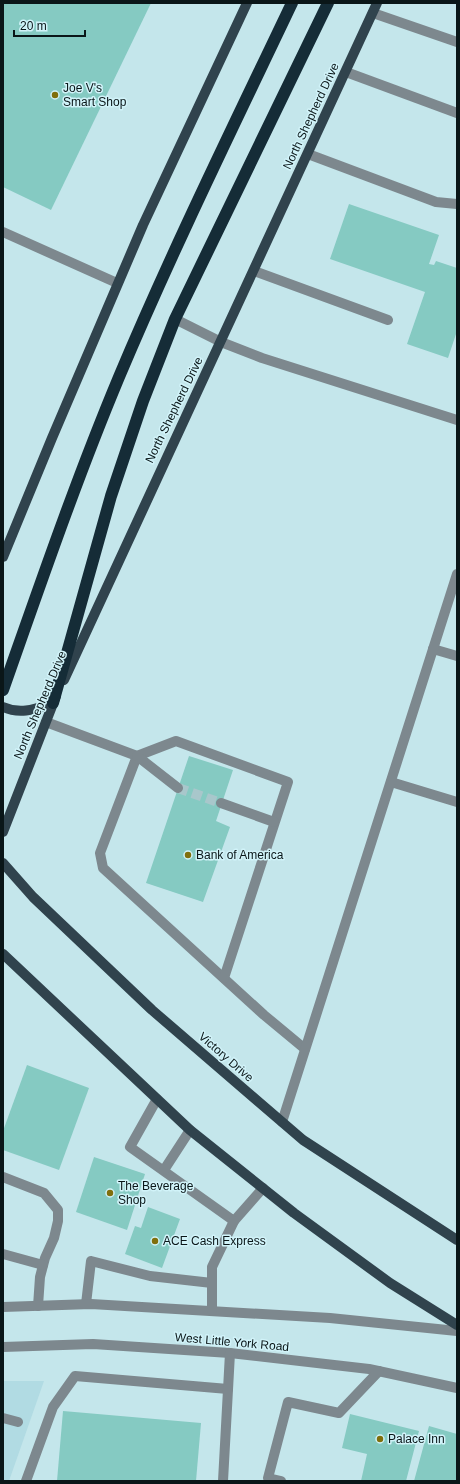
<svg xmlns="http://www.w3.org/2000/svg" width="460" height="1484" font-family="Arial,sans-serif">
	<style>
		.built { fill: #b1dbe3 }
		.building { fill: #85cac2 }
		.lines { fill: none; stroke-linecap: round; stroke-linejoin: round }
		.minor-tunnel { stroke: #a8c7cb; stroke-width: 10; stroke-dasharray: 10 5; stroke-linecap: butt }
		.minor { stroke: #7d888e; stroke-width: 10 }
		.major { stroke: #30434d; stroke-width: 10 }
		.highway { stroke: #152c37; stroke-width: 12 }
		.poi-dot { fill: #806f0c; stroke: #d1f3f9; stroke-width: 1.5 }
		.labels { text-anchor: middle; dominant-baseline: central; stroke-width: 3; stroke-linejoin: round; paint-order: stroke }
		.poi-label { font-size: 12px; fill: #0a1618; stroke: #d1f3f9; text-anchor: start }
		.street-label { font-size: 12px; fill: #0a1618; stroke: #d1f3f9 }
	</style>
	<rect width="100%" height="100%" fill="#c4e6eb"/>
	<!-- built -->
	<polygon class="built" points="3,1381 44,1381 9,1481 3,1481"/>
	<!-- building -->
	<g class="building">
		<polygon points="3,3 151,3 51,210 3,187"/>
		<polygon points="349,204 439,235 429,264 434,265 436,261 457,268 457,331 448,358 407,344 425,292 330,259"/>
		<polygon points="189,756 233,770 216,821 230,827 203,902 146,883"/>
		<polygon points="27,1065 89,1088 59,1170 3,1150 3,1131"/>
		<polygon points="94,1157 145,1174 127,1230 76,1212"/>
		<polygon points="148,1207 180,1219 162,1268 125,1254 135,1226 141,1228"/>
		<polygon points="63,1411 201,1423 196,1481 57,1481"/>
		<polygon points="350,1414 419,1431 406,1481 361,1481 367,1454 342,1448"/>
		<polygon points="429,1426 457,1434 457,1477 456,1481 414,1481"/>
	</g>
	<g class="lines">
		<!-- minor-tunnel -->
		<polyline class="minor-tunnel" points="178,788 221,803"/>
		<!-- minor -->
		<g class="minor">
			<polyline points="373,13 457,42"/>
			<polyline points="346,72 457,113"/>
			<polyline points="308,154 436,202 457,204"/>
			<polyline points="3,232 117,283"/>
			<polyline points="254,271 388,320"/>
			<polyline points="175,319 221,342 262,358 457,420"/>
			<polyline points="433,649 457,656"/>
			<polyline points="46,722 137,756 100,853 103,868 264,1015 305,1049"/>
			<polyline points="137,756 176,741 288,782 224,978"/>
			<polyline points="137,756 178,788"/>
			<polyline points="391,782 457,802"/>
			<polyline points="221,803 274,822"/>
			<polyline points="157,1099 130,1147 234,1221 263,1188"/>
			<polyline points="282,1122 457,574"/>
			<polyline points="164,1170 190,1130"/>
			<polyline points="3,1177 44,1193 58,1210 58,1221 54,1238 45,1258 40,1277 38,1306"/>
			<polyline points="3,1254 43,1265"/>
			<polyline points="86,1304 91,1261 150,1276 212,1283"/>
			<polyline points="3,1307 91,1304 330,1318 457,1331"/>
			<polyline points="212,1311 212,1267 234,1221"/>
			<polyline points="3,1347 93,1344 230,1353 369,1369 457,1388"/>
			<polyline points="3,1418 18,1422"/>
			<polyline points="26,1481 53,1407 75,1376 228,1389"/>
			<polyline points="223,1481 230,1353"/>
			<polyline points="281,1481 268,1478 288,1402 339,1413 379,1371"/>
		</g>
		<!-- major -->
		<g class="major">
			<polyline points="3,557 52,438 143,225 247,3"/>
			<path d="M 64,680 C 167,454 274,229 377,3"/>
			<path d="M 3,707 C 21,715 35,709 53,703"/>
			<polyline points="3,832 56,696"/>
			<polyline points="3,863 33,897 152,1010 303,1140 457,1240"/>
			<polyline points="3,954 190,1130 294,1213 390,1283 457,1325"/>
		</g>
		<!-- highway -->
		<g class="highway">
			<path d="M 3,690 C 40,585 76,480 119,377 C 172,251 233,127 292,3"/>
			<polyline points="53,703 111,496 143,401 175,319 328,3"/>
		</g>
	</g>
	<!-- markers -->
	<g class="poi-dot">
		<circle cx="55" cy="95" r="4"/>
		<circle cx="188" cy="855" r="4"/>
		<circle cx="110" cy="1193" r="4"/>
		<circle cx="155" cy="1241" r="4"/>
		<circle cx="380" cy="1439" r="4"/>
	</g>
	<g class="labels">
		<!-- poi labels -->
		<g class="poi-label">
			<text x="63" y="88">Joe V's<tspan x="63" dy="14">Smart Shop</tspan></text>
			<text x="196" y="855">Bank of America</text>
			<text x="118" y="1186">The Beverage<tspan x="118" dy="14">Shop</tspan></text>
			<text x="163" y="1241">ACE Cash Express</text>
			<text x="388" y="1439">Palace Inn</text>
		</g>
		<!-- street labels -->
		<g class="street-label">
			<text transform="translate(311 116) rotate(-65)">North Shepherd Drive</text>
			<text transform="translate(174 410) rotate(-64)">North Shepherd Drive</text>
			<text transform="translate(40 705) rotate(-67)">North Shepherd Drive</text>
			<text transform="translate(226 1057) rotate(41)">Victory Drive</text>
			<text transform="translate(232 1342) rotate(5)">West Little York Road</text>
		</g>
	</g>
	<!-- border -->
	<rect width="460" height="1484" fill="none" stroke="#0a1618" stroke-width="8"/>
	<!-- scale -->
	<path d="M14 30v6h71v-6" fill="none" stroke="#0a1618" stroke-width="2"/>
	<text x="20" y="30" font-size="12" fill="#0a1618" stroke="#d1f3f9" stroke-width="3" paint-order="stroke">20 m</text>
</svg>
